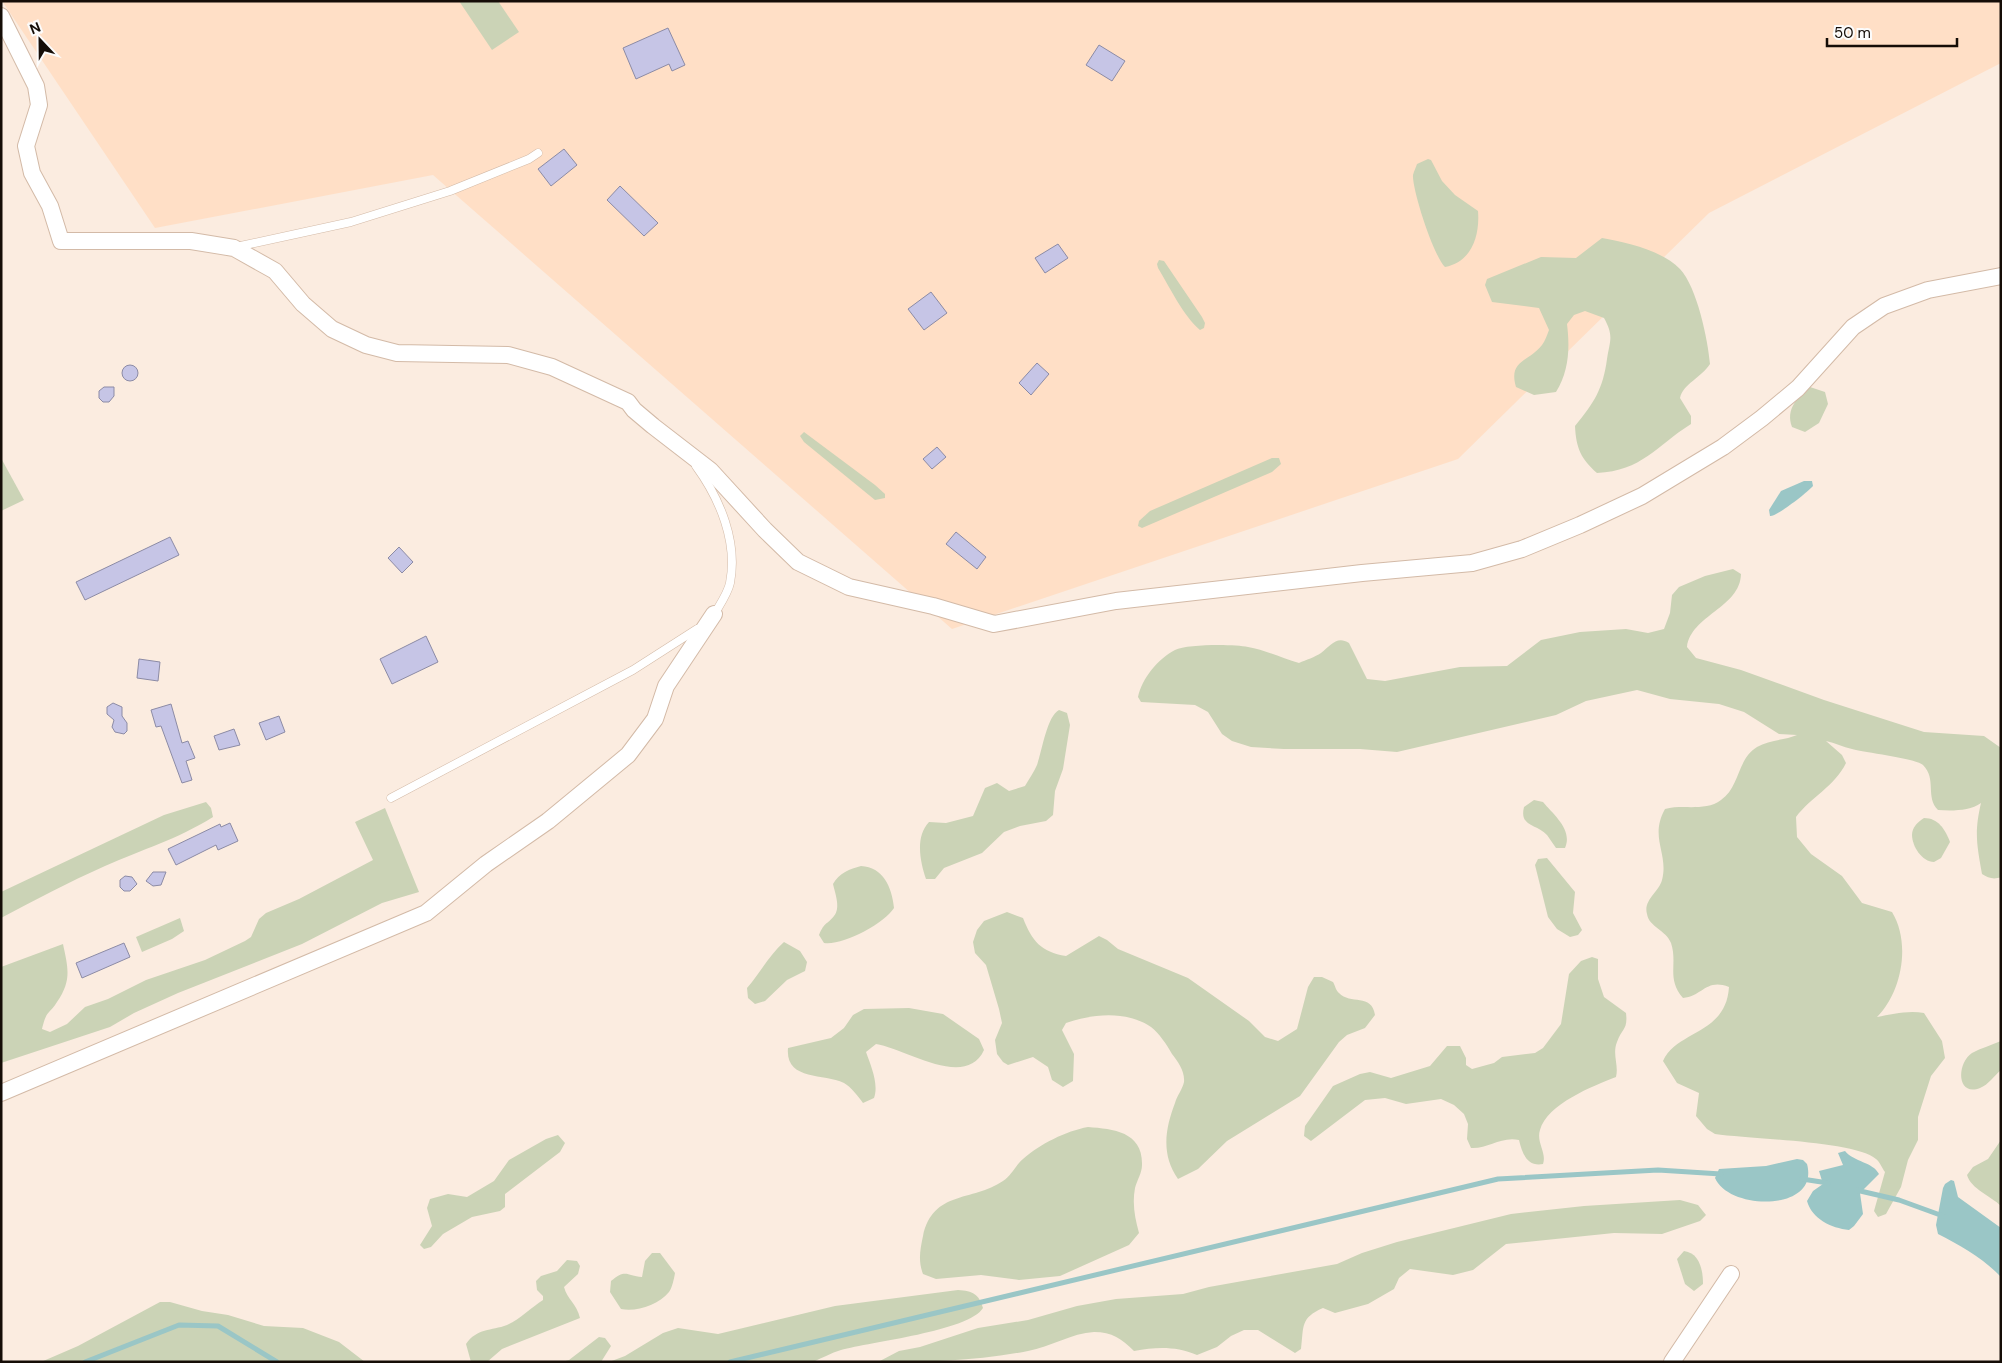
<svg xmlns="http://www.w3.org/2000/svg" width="2002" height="1363" font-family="'DM Sans',sans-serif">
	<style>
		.built { fill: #ffdfc6 }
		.green { fill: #cbd3b6 }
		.water { fill: #9ac6c6 }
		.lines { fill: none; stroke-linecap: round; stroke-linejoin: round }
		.stream { stroke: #9ac6c6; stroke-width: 5 }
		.building { fill: #c6c5e6; stroke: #8c8ba5 }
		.service-casing { stroke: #d3baa7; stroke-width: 9 }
		.minor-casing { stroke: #d3baa7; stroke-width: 18 }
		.service { stroke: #fff; stroke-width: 8 }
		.minor { stroke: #fff; stroke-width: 16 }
	</style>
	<rect width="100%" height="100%" fill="#fbece0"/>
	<!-- built -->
	<polygon class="built" points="2,1 2001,1 2001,63 1709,213 1458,459 952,629 433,175 155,228"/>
	<!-- green -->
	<g class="green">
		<polygon points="459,1 498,1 519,32 492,50"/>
		<path d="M 1428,159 L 1431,160 L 1442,181 L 1455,195 L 1478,211 C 1480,235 1472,262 1445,267 C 1434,257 1412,190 1413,175 C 1414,171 1416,167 1417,164 Z"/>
		<path d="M 1602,238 C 1626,242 1663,251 1680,269 C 1697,287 1708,340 1710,364 C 1702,377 1683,384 1680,398 L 1691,416 L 1691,424 C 1656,446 1642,471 1597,473 C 1581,459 1576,448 1575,426 C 1594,403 1603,389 1607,359 C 1610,340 1614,336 1604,318 L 1585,311 L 1574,315 L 1567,324 C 1570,348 1569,371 1556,392 L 1534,395 L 1516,387 C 1508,360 1529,362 1542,345 C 1545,341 1547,335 1549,330 L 1539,308 L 1492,302 L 1485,285 L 1487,279 L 1541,257 L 1576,258 Z"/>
		<path d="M 1159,260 L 1164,261 L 1202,317 L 1205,323 L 1204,328 L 1200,330 C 1184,317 1169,286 1158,268 L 1157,264 Z"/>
		<path d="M 1810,387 L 1825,392 L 1828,404 L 1819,423 L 1805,432 L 1792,427 C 1785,409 1798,397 1810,387 Z"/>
		<polygon points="804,432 875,485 885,494 885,498 875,500 804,442 800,436"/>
		<polygon points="1,458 24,500 1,511"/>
		<polygon points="1272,458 1279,458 1281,464 1272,472 1142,528 1138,526 1139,521 1150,511"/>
		<path d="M 1733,569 L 1741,574 C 1740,608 1691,615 1687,647 L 1696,658 L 1741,670 L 1824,700 L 1924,732 L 1984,736 L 2001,748 L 2001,877 C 1994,880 1988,878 1982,874 C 1977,845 1974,833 1981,803 C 1970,811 1952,811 1938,810 C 1925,797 1937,779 1923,765 C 1915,758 1866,753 1852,749 C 1843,747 1835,743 1826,741 L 1842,755 L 1846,763 C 1835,786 1811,797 1796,817 L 1797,837 L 1811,854 L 1842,876 L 1862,903 L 1892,912 C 1911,943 1902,992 1877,1017 C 1892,1014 1909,1010 1924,1013 L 1942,1041 L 1945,1058 L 1931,1076 L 1918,1117 L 1918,1140 L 1908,1160 L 1901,1187 L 1886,1214 L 1878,1217 L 1874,1211 L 1885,1172 C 1882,1168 1880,1162 1876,1159 C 1855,1141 1748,1139 1715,1134 L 1707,1129 L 1696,1116 L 1699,1093 L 1677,1083 L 1663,1061 C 1677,1030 1726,1035 1729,987 C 1706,978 1703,996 1683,998 C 1666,978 1678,964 1671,943 C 1666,930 1649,927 1647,914 C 1643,900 1659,892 1662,880 C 1669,853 1649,838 1665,809 C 1683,804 1705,812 1721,800 C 1740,787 1737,759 1757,747 C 1769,740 1786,740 1797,735 L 1779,734 L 1744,712 L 1719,704 L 1670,699 L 1637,690 L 1586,701 L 1556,715 L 1397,752 L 1360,749 L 1284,749 L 1251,747 L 1232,741 L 1222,734 L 1208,712 L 1195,705 L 1141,702 L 1138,697 C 1142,678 1158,659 1175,650 C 1187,644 1234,644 1248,647 C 1265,650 1282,658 1299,663 C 1306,660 1315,657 1321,653 C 1330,646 1337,635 1349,643 L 1367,679 L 1385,681 L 1460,667 L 1507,666 L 1541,640 L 1580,632 L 1626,629 L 1648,633 L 1664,629 L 1670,613 L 1672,595 L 1679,587 L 1705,576 Z"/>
		<path d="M 1059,710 L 1067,713 L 1070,725 L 1063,769 L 1055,791 L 1053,815 L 1046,821 L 1020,826 L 1004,832 L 982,853 L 944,868 L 935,879 L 926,879 C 920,861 915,837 929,822 L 946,823 L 973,816 L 985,788 L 997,783 L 1009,791 L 1025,786 C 1029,779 1034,772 1037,765 C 1042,751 1047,716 1059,710 Z"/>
		<path d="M 1534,800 L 1543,802 C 1554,815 1573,830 1565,848 L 1556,848 C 1553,844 1550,839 1547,835 C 1537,824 1519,827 1524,807 Z"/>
		<path d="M 206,802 L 211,808 L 213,817 C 176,840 143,849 105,866 C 69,882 35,900 1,918 L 1,892 L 164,815 Z"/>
		<path d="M 385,808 L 419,892 L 382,903 L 302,944 L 178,993 L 134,1013 L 110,1027 L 1,1063 L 1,967 L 63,944 C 68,968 72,980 57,1002 C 48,1016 47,1009 42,1029 L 50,1032 L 67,1024 L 85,1007 L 108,999 L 146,980 L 205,960 L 245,941 L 251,937 L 259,919 L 266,913 L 299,899 L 373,860 L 355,822 Z"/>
		<path d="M 1924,818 C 1938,818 1945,829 1950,842 L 1941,858 L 1934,862 C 1922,862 1912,846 1912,835 C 1912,827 1918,822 1924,818 Z"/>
		<polygon points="1547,858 1575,892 1573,913 1582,930 1578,935 1570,937 1557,929 1548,917 1535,865 1538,859"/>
		<path d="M 861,866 C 883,867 892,887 894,908 C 884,924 842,946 824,943 L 819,935 C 825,921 826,926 834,916 C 841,908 835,893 833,884 C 839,873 850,869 861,866 Z"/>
		<path d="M 1007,912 L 1023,918 C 1032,941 1041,952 1066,956 L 1099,936 L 1107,940 L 1118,949 L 1188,978 L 1249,1021 L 1265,1037 L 1278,1041 L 1297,1029 L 1308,987 L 1314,977 L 1322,977 L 1333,982 C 1335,985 1336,991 1339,993 C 1350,1005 1372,993 1375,1015 L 1365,1028 L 1347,1035 L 1339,1042 L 1300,1096 L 1227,1141 L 1198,1169 L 1178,1179 C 1161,1155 1165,1129 1175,1103 C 1177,1096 1183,1088 1184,1082 C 1185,1071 1178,1062 1172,1054 C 1167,1045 1159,1033 1151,1027 C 1126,1010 1092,1014 1066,1023 L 1062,1030 L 1074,1054 L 1073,1081 L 1063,1087 L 1052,1080 L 1048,1067 L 1033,1057 L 1008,1065 L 1003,1062 L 997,1054 L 995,1040 L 1002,1023 L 999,1009 L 986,965 L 975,953 L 973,942 L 977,930 L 984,921 Z"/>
		<polygon points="180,918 184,931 172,939 142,952 136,937"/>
		<path d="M 784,942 L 800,951 L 807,962 L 805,971 L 787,980 L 765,1001 L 755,1004 L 748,998 L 747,988 C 760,973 770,954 784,942 Z"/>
		<path d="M 1592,957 L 1598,959 L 1598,979 L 1604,997 L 1626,1013 C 1628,1030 1622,1028 1617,1042 C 1612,1054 1619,1065 1616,1077 C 1593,1086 1547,1104 1540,1130 C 1536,1142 1547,1153 1543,1164 C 1527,1167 1522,1153 1519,1140 C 1501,1136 1488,1149 1471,1148 L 1467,1139 L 1468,1124 L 1464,1114 L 1454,1105 L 1441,1099 L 1406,1104 L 1385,1098 L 1365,1100 L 1311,1141 L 1304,1136 L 1305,1126 L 1333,1086 L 1360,1074 L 1370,1072 L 1391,1078 L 1430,1066 L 1447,1046 L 1460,1046 L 1466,1058 L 1466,1065 L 1472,1069 L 1494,1063 L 1502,1057 L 1535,1053 L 1543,1048 L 1561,1024 L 1569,974 L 1581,961 Z"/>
		<path d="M 909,1008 L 943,1014 L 979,1039 L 984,1050 C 966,1090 904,1048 876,1044 L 866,1052 C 871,1066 879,1084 874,1098 L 863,1103 C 858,1096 851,1087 844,1083 C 823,1073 785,1081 788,1048 L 831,1038 L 844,1028 L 853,1015 L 864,1009 Z"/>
		<path d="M 2001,1041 L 2001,1070 C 1995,1075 1988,1085 1980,1088 C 1957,1097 1956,1064 1972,1053 C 1981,1048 1992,1045 2001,1041 Z"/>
		<path d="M 1088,1127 C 1114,1129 1143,1132 1142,1165 C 1142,1173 1137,1180 1135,1188 C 1132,1204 1135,1218 1139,1233 L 1129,1245 L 1060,1276 L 1019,1280 L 981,1275 L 936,1279 L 923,1274 C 918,1261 920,1250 923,1236 C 933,1190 972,1202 1003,1181 C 1012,1175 1015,1166 1023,1159 C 1040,1144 1066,1131 1088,1127 Z"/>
		<polygon points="558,1135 565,1143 560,1152 505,1194 505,1207 500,1211 472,1217 443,1234 431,1247 424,1249 420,1245 432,1226 427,1208 430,1199 448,1194 467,1197 494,1181 509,1160 546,1139"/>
		<path d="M 2001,1140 L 2001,1206 C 1991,1196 1971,1189 1967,1175 L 1973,1167 L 1988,1159 Z"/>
		<path d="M 1680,1200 L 1698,1205 L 1706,1215 L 1700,1221 L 1662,1234 L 1614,1233 L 1506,1244 L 1473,1270 L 1453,1275 L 1410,1269 L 1399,1278 L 1394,1289 L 1368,1304 L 1335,1313 L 1323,1308 C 1300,1318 1304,1326 1301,1349 L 1295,1353 L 1258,1330 L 1244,1330 L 1231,1336 L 1217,1347 L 1197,1355 C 1175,1346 1157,1347 1134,1351 C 1122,1339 1112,1332 1094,1332 C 1072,1333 1050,1347 1028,1351 C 977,1361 930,1362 878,1362 L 899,1351 L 920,1347 L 978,1328 L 1028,1320 L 1077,1306 L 1116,1299 L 1183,1294 L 1209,1287 L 1337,1264 L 1362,1253 L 1397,1242 L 1511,1214 L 1584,1206 Z"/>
		<path d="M 1684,1251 C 1700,1253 1703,1271 1703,1284 L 1694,1291 L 1685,1284 L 1677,1259 Z"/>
		<path d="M 652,1253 L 660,1253 L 675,1273 C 674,1279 672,1288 669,1292 C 658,1305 637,1312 621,1309 L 610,1292 L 611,1281 C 626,1268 627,1276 642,1277 L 645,1261 Z"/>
		<path d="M 567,1260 L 577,1261 L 580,1266 L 578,1274 L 564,1287 C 567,1299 577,1304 580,1318 L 502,1349 L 487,1362 L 471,1362 L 466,1344 C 477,1328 491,1331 507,1325 C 519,1320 532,1307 543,1300 L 543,1296 L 537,1290 L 536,1281 L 541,1276 L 557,1271 Z"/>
		<path d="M 958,1290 C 973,1291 979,1294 983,1308 C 969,1331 870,1342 841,1350 C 831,1353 822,1358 813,1362 L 609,1362 L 625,1356 L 663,1333 L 678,1328 L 718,1334 L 835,1306 Z"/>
		<polygon points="160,1302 170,1302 202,1311 228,1315 264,1326 303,1328 339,1342 365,1362 41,1362 78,1346"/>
		<polygon points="599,1337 605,1338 611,1346 601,1362 562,1362 569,1360"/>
	</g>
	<!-- water -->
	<g class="water">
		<path d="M 1804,481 L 1812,481 L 1813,486 C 1808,492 1776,517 1770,516 L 1769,510 L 1781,491 Z"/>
		<path d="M 1845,1151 C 1854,1162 1873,1162 1879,1174 L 1860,1193 L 1863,1214 L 1854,1226 L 1849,1230 C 1831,1228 1812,1219 1807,1201 L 1813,1191 L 1823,1184 L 1819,1171 L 1843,1165 L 1838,1153 Z"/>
		<path d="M 1797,1159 L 1803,1160 L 1807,1164 C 1820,1212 1729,1211 1715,1178 L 1719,1169 L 1766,1166 Z"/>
		<path d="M 1951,1180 L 1954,1181 L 1958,1197 L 2001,1228 L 2001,1277 C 1983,1258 1961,1246 1938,1234 L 1936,1225 L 1943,1188 L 1945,1184 Z"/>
	</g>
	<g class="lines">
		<!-- stream -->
		<g class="stream">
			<polyline points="1802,1179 1828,1183"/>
			<polyline points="1856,1190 1899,1200 1943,1216"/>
			<polyline points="85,1362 179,1325 218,1326 277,1362"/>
			<polyline points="730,1362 1498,1179 1658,1170 1721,1174"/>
		</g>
	</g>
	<!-- building -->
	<g class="building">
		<polygon points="668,28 685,65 672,71 669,64 636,79 623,48"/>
		<polygon points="1099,45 1125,61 1112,81 1086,65"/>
		<polygon points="564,149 577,165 551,186 538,169"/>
		<polygon points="620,186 658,223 644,236 607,200"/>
		<polygon points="1058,244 1068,258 1045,273 1035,258"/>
		<polygon points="931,292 947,313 924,330 908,309"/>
		<polygon points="1037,363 1049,374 1031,395 1019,383"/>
		<circle cx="130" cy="373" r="8"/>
		<polygon points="104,387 114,387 114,396 109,402 103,402 99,398 99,391"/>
		<polygon points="937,447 946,457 932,469 923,459"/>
		<polygon points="956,532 986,557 977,569 946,544"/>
		<polygon points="170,537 179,555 85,600 76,582"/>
		<polygon points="399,547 413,562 402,573 388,558"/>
		<polygon points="426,636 438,662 392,684 380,659"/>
		<polygon points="139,659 160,662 158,681 137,678"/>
		<polygon points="113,703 122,707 122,716 127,723 127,731 124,734 115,732 112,727 114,720 107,714 107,707"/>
		<polygon points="171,704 182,743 188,741 195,758 186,761 192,780 182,783 161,726 156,727 151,710"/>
		<polygon points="279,716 285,732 266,740 259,723"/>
		<polygon points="234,729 240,745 219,750 214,736"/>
		<polygon points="230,823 238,841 218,850 216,845 176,865 168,849 220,824 221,827"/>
		<polygon points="153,872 166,872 161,885 153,886 146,881"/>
		<polygon points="125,876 132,877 137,884 130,891 124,891 120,887 120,880"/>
		<polygon points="124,943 130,957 82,978 76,963"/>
	</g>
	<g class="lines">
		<defs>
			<g id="service">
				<polyline points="236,247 351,222 450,191 529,159 538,153"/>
				<path d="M 696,466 C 720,499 738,542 730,583 C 728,593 719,606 714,615"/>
				<polyline points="391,798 633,670 697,629"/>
			</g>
			<g id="minor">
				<polyline points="1,16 36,86 39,105 26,146 32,173 50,206 61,241 191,241 234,248 275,271 303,304 332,329 366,345 397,353 508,355 552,367 628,402 634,410 653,426 710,470 765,530 798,562 849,587 933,606 994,624 1116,601 1362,573 1472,563 1522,549 1580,525 1642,496 1723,447 1762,418 1798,388 1853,327 1884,306 1928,290 2001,276"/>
				<polyline points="1,1093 426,913 486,864 548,821 628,755 655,719 666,686 714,614"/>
				<polyline points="1672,1362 1731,1274"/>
			</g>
		</defs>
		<!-- service casing -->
		<use href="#service" class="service-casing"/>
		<!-- minor casing -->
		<use href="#minor" class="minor-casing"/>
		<!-- service -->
		<use href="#service" class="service"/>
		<!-- minor -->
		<use href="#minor" class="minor"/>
	</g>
	<!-- border -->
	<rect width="2002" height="1363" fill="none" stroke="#150d07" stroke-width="5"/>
	<!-- north arrow -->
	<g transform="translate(40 40) rotate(338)" stroke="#fcfcfc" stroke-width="4" paint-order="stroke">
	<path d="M0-4L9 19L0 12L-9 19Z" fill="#150d07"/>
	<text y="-8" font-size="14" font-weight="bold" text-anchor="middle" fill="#150d07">N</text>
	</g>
	<!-- scale -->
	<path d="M1827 38v8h130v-8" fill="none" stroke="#150d07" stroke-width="2.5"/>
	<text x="1834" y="38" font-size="15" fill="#150d07" stroke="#fcfcfc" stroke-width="4" paint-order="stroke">50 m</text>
</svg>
